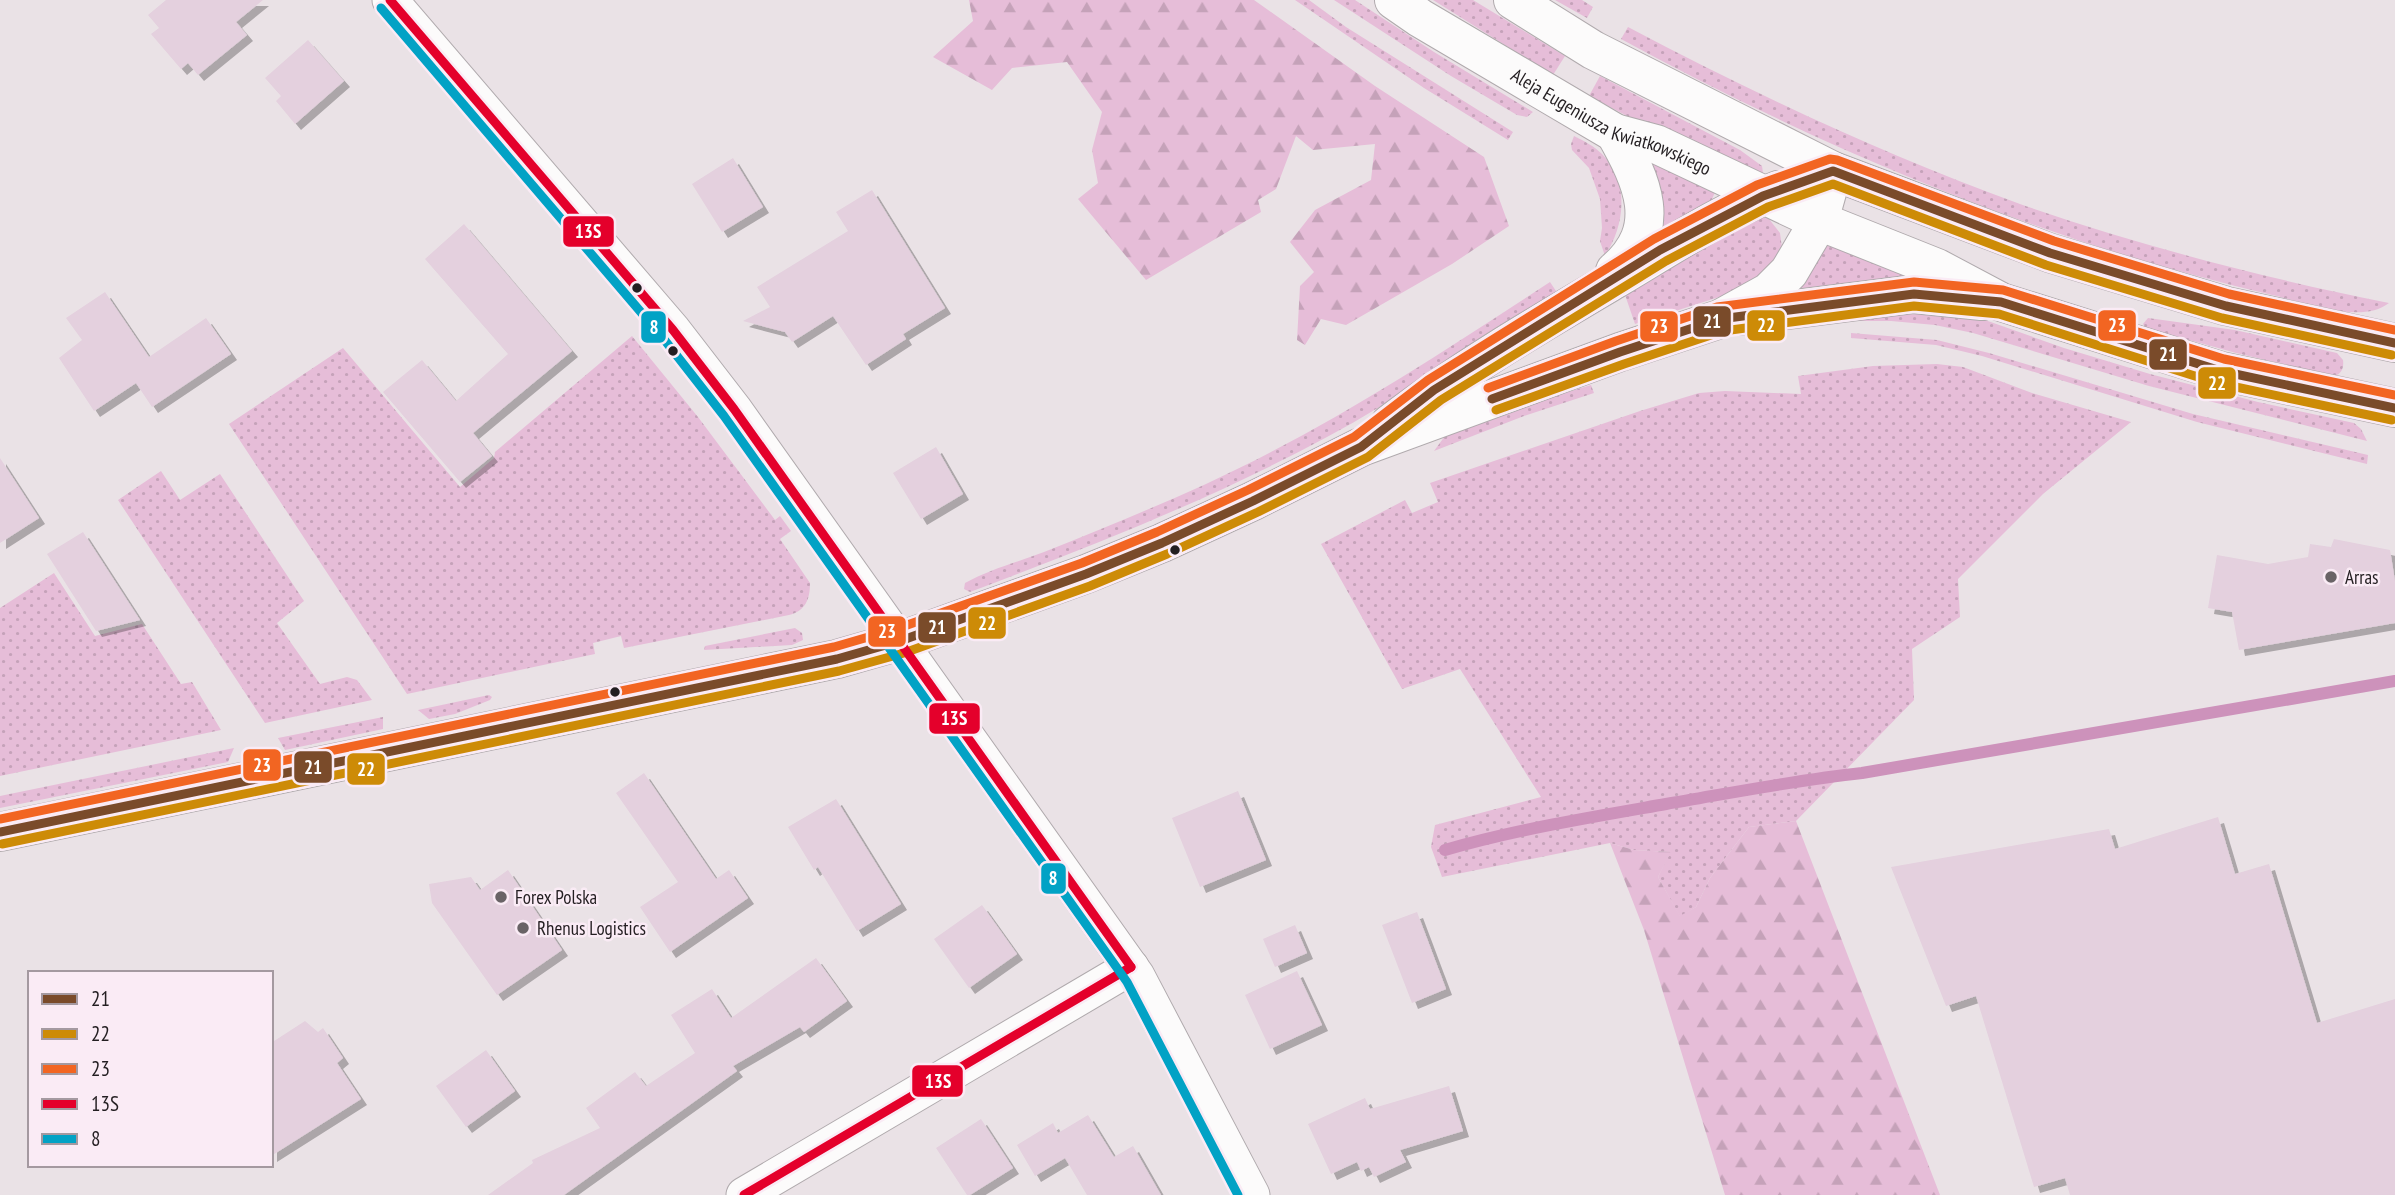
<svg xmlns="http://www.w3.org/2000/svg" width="2395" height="1195" font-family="'PT Sans Narrow',sans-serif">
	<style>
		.grass { fill: url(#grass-dots) }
		.forest { fill: url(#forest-firs) }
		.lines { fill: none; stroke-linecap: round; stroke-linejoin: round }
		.stream { stroke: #cd92bb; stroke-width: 12 }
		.building { fill: #e4d0de; filter: url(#shadow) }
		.minor-casing { stroke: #b0aaad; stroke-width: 37 }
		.tertiary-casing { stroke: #b0aaad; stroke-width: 40 }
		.minor { stroke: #fcfbfb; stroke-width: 35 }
		.tertiary { stroke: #fcfbfb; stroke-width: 38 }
		.bus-1-casing { stroke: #faebf5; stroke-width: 14 }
		.bus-2-casing { stroke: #faebf5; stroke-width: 14 }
		.bus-3-casing { stroke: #faebf5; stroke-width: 14 }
		.bus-4-casing { stroke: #faebf5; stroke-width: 14 }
		.bus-5-casing { stroke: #faebf5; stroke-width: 14 }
		.bus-1 { stroke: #7a4b2a; stroke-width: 9 }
		.bus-2 { stroke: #cd8b07; stroke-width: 9 }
		.bus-3 { stroke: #f26522; stroke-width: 9 }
		.bus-4 { stroke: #e4002b; stroke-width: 9 }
		.bus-5 { stroke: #02a2c5; stroke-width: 9 }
		.bus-dot { fill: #231e21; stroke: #faebf5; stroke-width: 2.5 }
		.poi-dot { fill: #696366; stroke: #faebf5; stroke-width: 2.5 }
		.labels { text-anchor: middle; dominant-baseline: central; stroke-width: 5; stroke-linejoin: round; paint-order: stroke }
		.street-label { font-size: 19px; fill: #231e21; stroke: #faebf5 }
		.poi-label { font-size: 19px; fill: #231e21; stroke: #faebf5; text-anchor: start }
		.line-badge { stroke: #faebf5; stroke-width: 2.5 }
		.badge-label { font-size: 19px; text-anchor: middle; font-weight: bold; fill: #fff }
	</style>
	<defs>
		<pattern id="grass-dots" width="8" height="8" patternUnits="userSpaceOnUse" patternTransform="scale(1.75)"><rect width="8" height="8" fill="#e6bdd8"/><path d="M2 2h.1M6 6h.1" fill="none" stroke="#c5a2b9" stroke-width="1.8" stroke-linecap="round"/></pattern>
		<pattern id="forest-firs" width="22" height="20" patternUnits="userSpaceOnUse" patternTransform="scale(1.75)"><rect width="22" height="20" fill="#e6bdd8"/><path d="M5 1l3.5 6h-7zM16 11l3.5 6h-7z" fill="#c5a2b9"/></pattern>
		<filter id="shadow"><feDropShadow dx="6" dy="6" stdDeviation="0" flood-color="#0004"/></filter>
	</defs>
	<rect width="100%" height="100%" fill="#eae2e6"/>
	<!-- grass -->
	<g class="grass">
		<polygon points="1295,0 1309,0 1346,27 1513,132 1508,140 1424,88"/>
		<polygon points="1334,0 1355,0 1434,52 1533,112 1527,117 1517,115 1451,76"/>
		<polygon points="1433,0 1473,0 1565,56 1553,75"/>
		<polygon points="1555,0 1582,0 1593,7 1587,18"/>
		<path d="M 1628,27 C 1755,94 1885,155 2020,204 C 2141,246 2264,278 2389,303 C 2361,325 2304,302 2272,295 C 2045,242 1825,150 1621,39 Z"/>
		<polygon points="1600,76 1740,150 1762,166 1763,173 1757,177 1669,138 1589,96"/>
		<path d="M 1574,136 C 1584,141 1594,146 1602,154 C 1630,182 1625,225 1605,256 L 1600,241 L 1602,228 L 1600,199 L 1589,168 L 1572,150 L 1571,144 Z"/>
		<polygon points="1653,161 1715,192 1710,204 1661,234 1651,167"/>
		<polygon points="1752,215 1769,219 1780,233 1782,248 1771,270 1744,289 1635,324 1624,292"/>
		<polygon points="1833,244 1924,279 1796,292 1825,246"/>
		<path d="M 1550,282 L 1556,291 C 1480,340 1406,395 1327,437 C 1212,499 1092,546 970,592 L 964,589 L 965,583 C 990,569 1018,562 1044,552 C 1099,530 1153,508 1206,484 C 1328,428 1438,355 1550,282 Z"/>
		<polygon points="1916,314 1953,315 1985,320 2064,348 2150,374 2258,402 2354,423 2361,429 2367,441 2149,386 1973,333 1935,325 1891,321 1851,321 1890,315"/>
		<path d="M 2148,318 L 2235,330 L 2337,353 L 2343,360 C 2344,367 2342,374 2334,376 L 2236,353 L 2146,328 L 2143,324 Z"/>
		<polygon points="1851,333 1937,340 1989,353 2193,414 2368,455 2367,464 2197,422 1982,356 1936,345 1851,338"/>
		<path d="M 632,336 L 698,417 L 775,520 L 780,516 L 791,531 L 780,539 L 810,583 C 810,600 805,611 789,615 L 624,648 L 621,636 L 593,643 L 595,654 L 407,694 L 229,424 L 343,348 L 460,487 L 494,458 L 495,452 Z"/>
		<polygon points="1937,364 1963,367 2032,393 2131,422 2043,494 1958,579 1960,617 1912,649 1914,700 1796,821 1749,827 1710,878 1696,907 1680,917 1658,877 1670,852 1634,850 1610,843 1442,877 1431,847 1435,825 1541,797 1460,669 1402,689 1321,544 1405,500 1412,513 1438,502 1430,483 1640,411 1699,393 1725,391 1801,394 1798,376 1873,366"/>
		<polygon points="1591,385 1594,393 1524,416 1434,451 1445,436 1528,404"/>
		<polygon points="161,471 180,500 220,474 304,601 277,623 320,684 347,677 357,680 372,700 265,723 118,500"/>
		<polygon points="54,573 95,636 142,624 181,684 192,682 221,730 0,776 0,608"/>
		<polygon points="795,628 802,633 803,640 792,645 704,650 705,646"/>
		<polygon points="489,695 492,697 490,700 455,714 429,719 418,710"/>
		<polygon points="383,717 383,729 285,750 278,738"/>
		<polygon points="234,748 228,762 0,808 0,796"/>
	</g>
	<!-- forest -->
	<g class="forest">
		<polygon points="969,0 1254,0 1375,86 1484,157 1509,226 1452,264 1346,325 1321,319 1305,345 1297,340 1300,286 1314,272 1290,242 1315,210 1371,180 1375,144 1313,150 1296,136 1276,189 1258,200 1261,212 1146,280 1078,199 1098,183 1092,150 1102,112 1067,62 1012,68 992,90 933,57 973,21"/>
		<polygon points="1796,821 1940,1195 1725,1195 1644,930 1610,843 1634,850 1671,852 1658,877 1680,916 1696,907 1710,878 1749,827"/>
	</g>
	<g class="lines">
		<!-- stream -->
		<path class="stream" d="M 1445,850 C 1518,829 1592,817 1666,804 C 1731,793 1796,780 1862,773 L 2395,681"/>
	</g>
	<!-- building -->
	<g class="building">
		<polygon points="166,0 263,0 236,22 247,35 198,75 188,63 181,69 151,34 159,28 148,15"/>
		<polygon points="308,40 344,81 295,124 276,101 281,96 265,78"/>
		<polygon points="733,158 763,207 722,232 692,184"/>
		<polygon points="872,190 945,308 903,334 906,339 866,365 833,316 792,342 785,332 743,321 770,307 757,287 848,231 836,212"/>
		<polygon points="464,224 572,351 473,433 492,456 460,482 383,392 422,360 456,401 508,354 425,259"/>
		<polygon points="105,292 149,357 206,318 231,354 152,407 136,383 94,411 59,358 82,340 66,318"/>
		<polygon points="936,447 963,494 921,519 893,473"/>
		<polygon points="0,458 39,518 0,543"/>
		<polygon points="83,532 140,620 96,631 47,554"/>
		<polygon points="2334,539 2390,550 2395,581 2395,623 2239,650 2232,612 2208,608 2217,555 2268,564 2308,557 2310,544 2331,547"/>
		<polygon points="644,773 716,879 729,870 748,898 670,952 640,907 678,882 616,793"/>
		<polygon points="1238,791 1266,860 1200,887 1172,818"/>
		<polygon points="836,799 901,904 857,931 818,867 814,870 788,827"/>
		<polygon points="2218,817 2235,874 2269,864 2317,1023 2395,999 2395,1195 2070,1195 2065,1178 2034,1187 1976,996 1946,1006 1891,867 2109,829 2115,849"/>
		<polygon points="508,870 562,950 497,995 432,903 429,884 471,877 480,890"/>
		<polygon points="982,905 1017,954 969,988 934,939"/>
		<polygon points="1417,912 1446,989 1412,1003 1382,925"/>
		<polygon points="1295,925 1307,953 1275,967 1263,939"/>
		<polygon points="816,958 847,1001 804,1032 800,1027 733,1066 737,1071 564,1195 488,1195 533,1163 532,1160 600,1128 586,1108 635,1072 646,1086 695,1053 671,1015 712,989 731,1018"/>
		<polygon points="1297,971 1322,1025 1270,1049 1245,995"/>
		<polygon points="305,1021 318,1032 323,1028 343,1058 337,1063 361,1099 271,1156 271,1043"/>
		<polygon points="486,1050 515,1091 466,1127 436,1086"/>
		<polygon points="1449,1086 1463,1131 1400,1150 1406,1162 1374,1177 1369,1167 1361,1171 1357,1162 1331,1174 1308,1124 1365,1098 1370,1109"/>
		<polygon points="1088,1115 1114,1157 1133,1146 1161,1195 1087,1195 1065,1158 1035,1176 1017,1145 1053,1123 1058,1133"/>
		<polygon points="981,1119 1013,1168 970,1195 967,1195 936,1148"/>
	</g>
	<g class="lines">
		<defs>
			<g id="minor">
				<polyline points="390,0 673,330 734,409 1137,976 1252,1195"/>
				<polyline points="744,1195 1131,967"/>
			</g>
			<g id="tertiary">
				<path id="s1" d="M 1394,0 L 1420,18 L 1615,133 L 1656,144 L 1819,221 L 1937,268 L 2001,302 L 2221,371 L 2395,408"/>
				<polyline points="1513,0 1593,50 1833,171 2050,253 2226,306 2395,343"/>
				<path d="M 1615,271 C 1665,228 1642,181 1615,133"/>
				<polyline points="1739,316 1914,294 1982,301"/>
				<path d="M 1390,424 C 1462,369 1541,323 1619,277 C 1671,246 1722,212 1778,190"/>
				<polyline points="0,832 837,659 900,641 1086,574 1162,543 1253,501 1361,447 1620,352 1720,319 1769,292 1789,272 1819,221 1833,171"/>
			</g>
		</defs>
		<!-- minor casing -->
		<use href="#minor" class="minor-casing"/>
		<!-- tertiary casing -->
		<use href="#tertiary" class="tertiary-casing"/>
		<!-- minor -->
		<use href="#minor" class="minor"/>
		<!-- tertiary -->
		<use href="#tertiary" class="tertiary"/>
		<defs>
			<g id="bus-1">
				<polyline points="1492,399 1620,352 1720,319 1914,294 2001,302 2221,371 2395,408"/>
				<polyline points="0,832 837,659 900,641 1086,574 1162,543 1253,501 1361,447 1434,390 1660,250 1763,196 1833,171 2050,253 2226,306 2395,343"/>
			</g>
			<g id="bus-2">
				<polyline points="1496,410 1624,364 1723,331 1914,306 1999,314 2217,383 2392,420"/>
				<polyline points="2,844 839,671 904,653 1090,586 1167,554 1258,512 1368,457 1441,400 1666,261 1768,207 1833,184 2046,265 2222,318 2392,355"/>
			</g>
			<g id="bus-3">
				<polyline points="1488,388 1616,341 1717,307 1914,282 2003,290 2224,359 2395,395"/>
				<polyline points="0,819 834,647 896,629 1082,563 1157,532 1248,490 1354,437 1428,380 1654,239 1757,185 1830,159 1837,160 2054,241 2229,294 2395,330"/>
			</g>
			<g id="bus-4">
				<polyline points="390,0 673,330 734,409 1131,967"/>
				<polyline points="744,1195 1131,967"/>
			</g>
			<polyline id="bus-5" points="381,8 663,338 724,416 1127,982 1238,1195"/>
		</defs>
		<!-- bus-1 casing -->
		<use href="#bus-1" class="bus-1-casing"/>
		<!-- bus-2 casing -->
		<use href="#bus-2" class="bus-2-casing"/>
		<!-- bus-3 casing -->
		<use href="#bus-3" class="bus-3-casing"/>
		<!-- bus-4 casing -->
		<use href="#bus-4" class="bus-4-casing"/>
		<!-- bus-5 casing -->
		<use href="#bus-5" class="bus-5-casing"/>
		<!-- bus-1 -->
		<use href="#bus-1" class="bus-1"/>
		<!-- bus-2 -->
		<use href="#bus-2" class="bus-2"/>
		<!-- bus-3 -->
		<use href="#bus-3" class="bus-3"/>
		<!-- bus-4 -->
		<use href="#bus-4" class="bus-4"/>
		<!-- bus-5 -->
		<use href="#bus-5" class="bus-5"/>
	</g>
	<!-- markers -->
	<g class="bus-dot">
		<circle cx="637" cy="288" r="6"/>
		<circle cx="673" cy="351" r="6"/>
		<circle cx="1175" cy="550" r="6"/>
		<circle cx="615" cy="692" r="6"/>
	</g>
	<g class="poi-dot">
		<circle cx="2331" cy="577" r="7"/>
		<circle cx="501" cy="897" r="7"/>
		<circle cx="523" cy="928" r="7"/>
	</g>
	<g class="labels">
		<!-- street labels -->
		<g class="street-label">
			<text stroke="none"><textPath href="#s1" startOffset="250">Aleja Eugeniusza Kwiatkowskiego</textPath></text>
		</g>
		<!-- poi labels -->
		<g class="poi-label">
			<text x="2345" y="577">Arras</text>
			<text x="515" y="897">Forex Polska</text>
			<text x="537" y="928">Rhenus Logistics</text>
		</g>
	</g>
	<g class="line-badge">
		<rect x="562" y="215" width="53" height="33" rx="7" fill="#e4002b"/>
		<rect x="1692" y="305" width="40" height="33" rx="7" fill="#7a4b2a"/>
		<rect x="1746" y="309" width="40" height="33" rx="7" fill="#cd8b07"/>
		<rect x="2097" y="309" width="40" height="33" rx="7" fill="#f26522"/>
		<rect x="1639" y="310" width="40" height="33" rx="7" fill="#f26522"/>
		<rect x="640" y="310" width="27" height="34" rx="7" fill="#02a2c5"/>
		<rect x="2148" y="338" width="40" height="33" rx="7" fill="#7a4b2a"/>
		<rect x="2197" y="366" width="40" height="34" rx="7" fill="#cd8b07"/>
		<rect x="967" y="606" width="40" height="34" rx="7" fill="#cd8b07"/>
		<rect x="917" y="611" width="40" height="33" rx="7" fill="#7a4b2a"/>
		<rect x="867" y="615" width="40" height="33" rx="7" fill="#f26522"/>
		<rect x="928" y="702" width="53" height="33" rx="7" fill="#e4002b"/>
		<rect x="242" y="748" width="40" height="34" rx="7" fill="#f26522"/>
		<rect x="293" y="750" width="40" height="34" rx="7" fill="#7a4b2a"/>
		<rect x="346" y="752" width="40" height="34" rx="7" fill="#cd8b07"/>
		<rect x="1040" y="862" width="27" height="33" rx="7" fill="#02a2c5"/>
		<rect x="911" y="1064" width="53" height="34" rx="7" fill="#e4002b"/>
	</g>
	<g class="badge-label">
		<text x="588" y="238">13S</text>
		<text x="1712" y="328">21</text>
		<text x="1766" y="332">22</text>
		<text x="2117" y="332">23</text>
		<text x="1659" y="333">23</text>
		<text x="654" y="334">8</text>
		<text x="2168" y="361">21</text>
		<text x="2217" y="390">22</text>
		<text x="987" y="630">22</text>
		<text x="937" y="634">21</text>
		<text x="887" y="638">23</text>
		<text x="954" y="725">13S</text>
		<text x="262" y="772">23</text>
		<text x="313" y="774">21</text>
		<text x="366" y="776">22</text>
		<text x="1053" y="885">8</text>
		<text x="938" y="1088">13S</text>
	</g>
	<!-- legend -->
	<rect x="28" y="971" width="245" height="196" fill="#faebf5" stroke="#a499a0" stroke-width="2"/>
	<rect x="42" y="994" width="35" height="10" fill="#7a4b2a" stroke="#a499a0" stroke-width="2"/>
	<text x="91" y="1006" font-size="21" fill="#231e21">21</text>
	<rect x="42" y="1029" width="35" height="10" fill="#cd8b07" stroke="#a499a0" stroke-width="2"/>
	<text x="91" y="1041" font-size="21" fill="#231e21">22</text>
	<rect x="42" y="1064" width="35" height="10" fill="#f26522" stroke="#a499a0" stroke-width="2"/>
	<text x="91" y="1076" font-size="21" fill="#231e21">23</text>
	<rect x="42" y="1099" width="35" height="10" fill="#e4002b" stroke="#a499a0" stroke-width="2"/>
	<text x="91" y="1111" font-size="21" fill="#231e21">13S</text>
	<rect x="42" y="1134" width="35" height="10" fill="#02a2c5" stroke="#a499a0" stroke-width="2"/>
	<text x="91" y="1146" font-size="21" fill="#231e21">8</text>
</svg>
